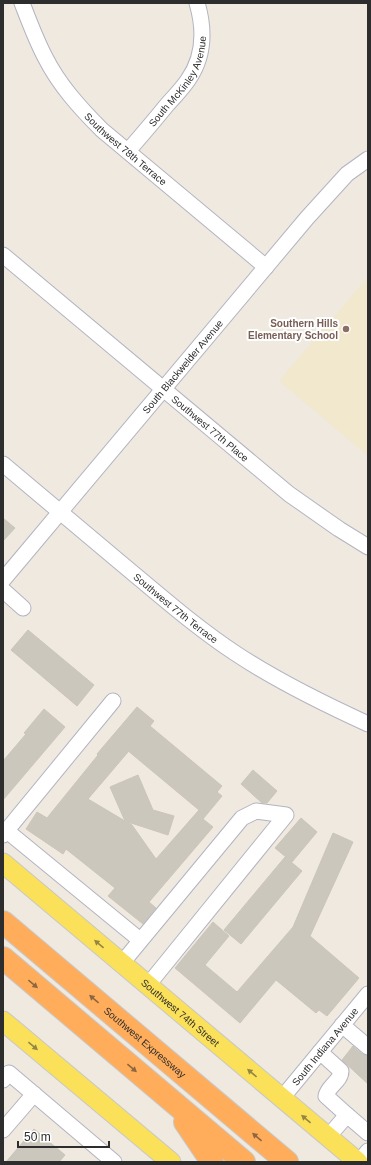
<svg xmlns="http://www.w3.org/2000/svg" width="371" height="1165" font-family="Helvetica,sans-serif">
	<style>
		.education { fill: #f2e8ce }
		.building { fill: #cbc7bd; stroke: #cbc6b8; fill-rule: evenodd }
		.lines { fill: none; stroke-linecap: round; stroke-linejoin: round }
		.minor-casing { stroke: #b3b4c1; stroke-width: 17 }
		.major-casing { stroke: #c8c8c8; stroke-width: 21 }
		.highway-casing { stroke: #c8c8c8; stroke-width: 24 }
		.minor { stroke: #fff; stroke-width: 15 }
		.major { stroke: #fbe059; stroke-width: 19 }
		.highway { stroke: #ffad5b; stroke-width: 22 }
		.oneway { fill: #948643 }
		.oneway2 { fill: #8c6742 }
		.education-dot { fill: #8d6e63; stroke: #fff; stroke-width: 1.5 }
		.labels { text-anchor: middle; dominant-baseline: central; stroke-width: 4; stroke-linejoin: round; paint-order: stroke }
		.street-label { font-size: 10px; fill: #2d2d2d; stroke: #fff }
		.education-label { font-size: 10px; font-weight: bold; fill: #785e54; stroke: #fff; text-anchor: end }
	</style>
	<rect width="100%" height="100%" fill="#efe9df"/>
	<!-- education -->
	<polygon class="education" points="368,277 368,456 279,381"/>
	<!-- building -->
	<g class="building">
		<polygon points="3,518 15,528 3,541"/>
		<polygon points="28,630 94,685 77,706 11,650"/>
		<path d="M 137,707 L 154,721 L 150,726 L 222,786 L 217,792 L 222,796 L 203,819 L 213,827 L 149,902 L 156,908 L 143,924 L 108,896 L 115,888 L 66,849 L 63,854 L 26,829 L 37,812 L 47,818 L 98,755 L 97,754 ZM 127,750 L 199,810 L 156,859 L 132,825 L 128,822 L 168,835 L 174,816 L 153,810 L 138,775 L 110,787 L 125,821 L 88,799 L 128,752 Z"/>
		<polygon points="44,709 65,727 3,800 3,761 26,734 24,733"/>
		<polygon points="253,770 277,791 267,803 262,803 241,784"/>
		<polygon points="301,818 317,832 292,862 275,848"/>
		<polygon points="333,833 353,842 310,936 359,978 327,1016 319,1010 316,1013 276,980 240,1023 175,968 213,922 229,936 205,965 237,992 293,927"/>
		<polygon points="285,857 302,871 241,944 224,930"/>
		<polygon points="353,1046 362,1054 368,1056 368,1084 342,1060"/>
		<polygon points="34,1129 65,1155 59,1162 6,1162"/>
	</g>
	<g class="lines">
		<defs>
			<g id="minor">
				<path id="s1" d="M 22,3 C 29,21 36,40 45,57 C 59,85 80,108 102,130 L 266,267"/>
				<path id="s2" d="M 128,151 C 141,136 154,121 166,106 C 173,98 182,89 188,80 C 204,57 205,30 197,3"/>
				<path id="s3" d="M 3,255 L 289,494 L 339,529 L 368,547"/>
				<path id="s4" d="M 3,464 C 45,499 86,534 128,569 C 163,598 197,628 235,653 C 277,681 322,703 368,724"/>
				<path id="s5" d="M 3,580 L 307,218 L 347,174 L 368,159"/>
				<polyline points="3,590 23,608"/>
				<polyline points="7,831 140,940"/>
				<polyline points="3,835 113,701"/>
				<polyline points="122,963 242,818 256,811 286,815 148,985"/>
				<polyline points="342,1025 368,1047"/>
				<path d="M 320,1052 L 341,1071 C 341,1081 328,1086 326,1096 L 347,1115"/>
				<polyline points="3,1080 9,1073 114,1162"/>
				<path id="s6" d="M 282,1098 L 368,994"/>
				<polyline points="3,1130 34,1094"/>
				<polyline points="328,1137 347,1115 368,1133"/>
				<polyline points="359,1162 368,1151"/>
			</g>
			<g id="major">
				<path id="s7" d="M 3,863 L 358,1162"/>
				<polyline points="3,1021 171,1162"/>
			</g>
			<g id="highway">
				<path id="s8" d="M 3,922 L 287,1162"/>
				<polyline points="3,958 244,1162"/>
				<polyline points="185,1122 212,1162"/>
			</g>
		</defs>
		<!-- minor casing -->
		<use href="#minor" class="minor-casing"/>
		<!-- major casing -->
		<use href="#major" class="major-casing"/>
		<!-- highway casing -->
		<use href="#highway" class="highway-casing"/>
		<!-- minor -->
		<use href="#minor" class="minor"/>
		<!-- major -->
		<use href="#major" class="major"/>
		<!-- highway -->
		<use href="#highway" class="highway"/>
	</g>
	<!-- one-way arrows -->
	<defs><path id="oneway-solid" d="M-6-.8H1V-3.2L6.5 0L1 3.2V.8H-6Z"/></defs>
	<g class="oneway">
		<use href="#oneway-solid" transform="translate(99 944) rotate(-140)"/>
		<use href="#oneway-solid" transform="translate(33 1046) rotate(40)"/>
		<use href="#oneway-solid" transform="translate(252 1073) rotate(-140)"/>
		<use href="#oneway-solid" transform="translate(306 1119) rotate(-140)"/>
	</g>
	<g class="oneway2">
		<use href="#oneway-solid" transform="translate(33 984) rotate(40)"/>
		<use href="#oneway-solid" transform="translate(94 999) rotate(-140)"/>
		<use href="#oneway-solid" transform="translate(132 1068) rotate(40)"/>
		<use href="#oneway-solid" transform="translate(257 1137) rotate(-140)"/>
	</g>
	<!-- markers -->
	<circle class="education-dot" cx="346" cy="329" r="4"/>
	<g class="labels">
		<!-- street labels -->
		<g class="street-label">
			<text stroke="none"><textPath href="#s2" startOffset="87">South McKinley Avenue</textPath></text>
			<text stroke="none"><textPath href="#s1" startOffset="182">Southwest 78th Terrace</textPath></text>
			<text stroke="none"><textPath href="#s5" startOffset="279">South Blackwelder Avenue</textPath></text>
			<text stroke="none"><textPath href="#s3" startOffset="270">Southwest 77th Place</textPath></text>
			<text stroke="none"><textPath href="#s4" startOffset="225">Southwest 77th Terrace</textPath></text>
			<text stroke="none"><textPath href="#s7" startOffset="232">Southwest 74th Street</textPath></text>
			<text stroke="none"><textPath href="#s8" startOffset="186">Southwest Expressway</textPath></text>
			<text stroke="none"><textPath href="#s6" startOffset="67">South Indiana Avenue</textPath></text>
		</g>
		<!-- education labels -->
		<g class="education-label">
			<text x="338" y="323">Southern Hills<tspan x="338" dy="12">Elementary School</tspan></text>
		</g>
	</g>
	<!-- border -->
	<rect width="371" height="1165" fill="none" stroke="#2d2d2d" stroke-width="8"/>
	<!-- scale -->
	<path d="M18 1141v6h91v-6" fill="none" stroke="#2d2d2d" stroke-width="2"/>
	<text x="24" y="1141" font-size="12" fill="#2d2d2d" stroke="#ffffff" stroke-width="3" paint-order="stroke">50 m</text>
</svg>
